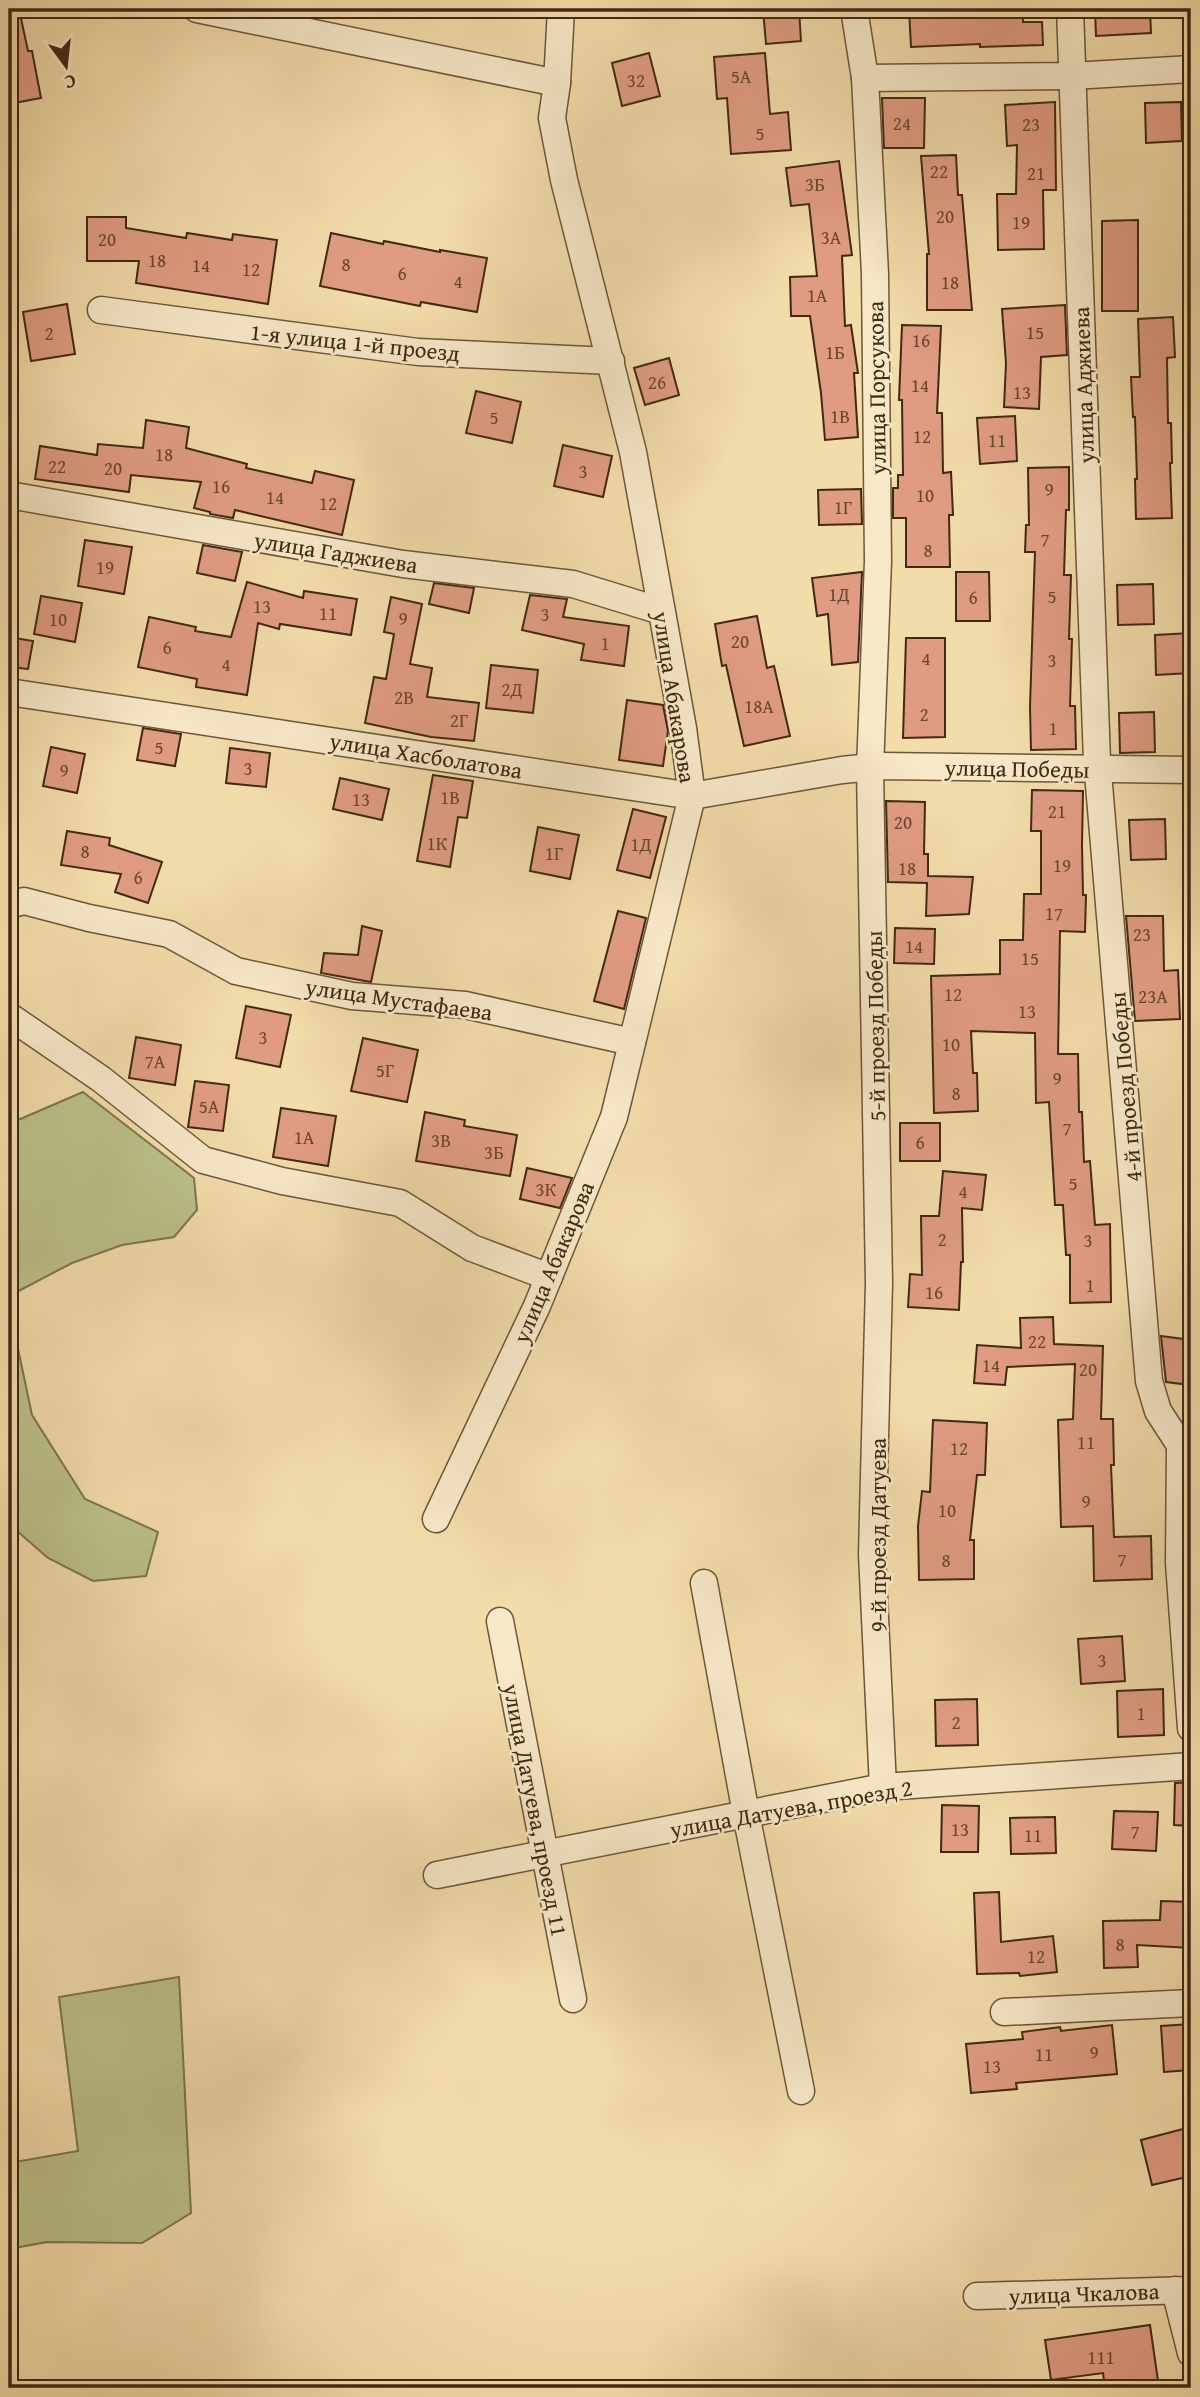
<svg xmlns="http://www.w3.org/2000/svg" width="1200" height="2397" font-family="'Gentium Book Plus',serif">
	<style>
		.green { fill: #bbc088; stroke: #7e744e; stroke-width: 2 }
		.building { fill: #e09c83; stroke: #412913; stroke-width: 2 }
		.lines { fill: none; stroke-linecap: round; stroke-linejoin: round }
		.street-casing { stroke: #6d5639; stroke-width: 29 }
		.street { stroke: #f7e8c8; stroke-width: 26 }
		.labels { text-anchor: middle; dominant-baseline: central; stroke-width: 5; stroke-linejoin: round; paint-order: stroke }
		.number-label { font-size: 19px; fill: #69462f }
		.street-label { font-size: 23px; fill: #412913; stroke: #f7e8c8 }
	</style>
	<rect width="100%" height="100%" fill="#f2dcaa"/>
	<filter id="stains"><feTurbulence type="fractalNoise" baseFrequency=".00286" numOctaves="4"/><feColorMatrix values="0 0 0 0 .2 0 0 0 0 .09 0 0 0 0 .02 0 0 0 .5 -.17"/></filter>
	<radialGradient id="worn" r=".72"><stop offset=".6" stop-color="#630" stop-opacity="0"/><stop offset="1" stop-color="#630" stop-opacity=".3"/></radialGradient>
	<!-- green -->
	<g class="green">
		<polygon points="83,1092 194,1178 197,1210 174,1237 122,1245 72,1263 9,1296 9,1121 11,1123"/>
		<polygon points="9,1306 32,1415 85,1499 158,1532 146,1576 93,1581 48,1558 9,1524"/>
		<polygon points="179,1977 191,2213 142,2243 47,2242 9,2249 9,2163 78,2151 59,1997"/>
	</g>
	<!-- building -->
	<g class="building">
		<polygon points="9,9 19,9 28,51 32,51 41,98 9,104"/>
		<polygon points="763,9 799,9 801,41 766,44"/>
		<polygon points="909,9 1023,9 1023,22 1042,22 1043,45 980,47 980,44 911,47"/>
		<polygon points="1095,9 1150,9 1151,33 1096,36"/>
		<polygon points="649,53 660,96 622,106 612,63"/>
		<polygon points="765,53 770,114 788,112 791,150 731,154 727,98 717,99 714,57"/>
		<polygon points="882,98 925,98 924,148 884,148"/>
		<polygon points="1055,102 1056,190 1043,190 1044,249 998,250 997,194 1016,194 1017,145 1007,146 1005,105"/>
		<polygon points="1181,102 1182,141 1146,143 1145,103"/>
		<polygon points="956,155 958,195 962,195 972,310 927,310 927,254 929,254 921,156"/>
		<polygon points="839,161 852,255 842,256 845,326 851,325 858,373 854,373 858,437 825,440 821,393 810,316 791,316 790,277 817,276 809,204 791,206 786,168"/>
		<polygon points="87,217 126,217 126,228 186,238 187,233 232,240 233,234 277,240 268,304 136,283 139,261 87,261"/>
		<polygon points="1138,220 1138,311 1102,311 1102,221"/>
		<polygon points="331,233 383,244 384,241 440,252 440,250 487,258 477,312 421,302 420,306 320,286"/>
		<polygon points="67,304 75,354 31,361 23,312"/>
		<polygon points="1065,305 1067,355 1041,357 1039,409 1004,407 1006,363 1002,309"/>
		<polygon points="1173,317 1175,357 1167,358 1168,423 1171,423 1172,463 1170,463 1172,518 1136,519 1135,479 1137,479 1135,417 1133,417 1131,377 1140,377 1138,319"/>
		<polygon points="902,325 941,326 937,413 942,413 943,473 951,472 953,515 949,515 950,567 906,567 906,518 893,518 893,488 898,488 898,475 903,475 902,400 899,400"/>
		<polygon points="669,358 679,395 645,405 634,368"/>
		<polygon points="476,391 521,402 512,443 466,433"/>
		<polygon points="1015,416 1017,461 980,464 977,418"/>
		<polygon points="146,420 189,427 186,448 247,464 246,468 312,483 315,471 354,480 342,535 235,510 233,518 210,514 210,512 194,508 201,482 131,475 129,492 35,479 40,446 97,455 98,444 143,448"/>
		<polygon points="563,445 612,456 603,497 554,486"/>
		<polygon points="1069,467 1069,510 1066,510 1064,575 1071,575 1069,639 1072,639 1070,706 1075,706 1076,749 1031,750 1030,707 1035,552 1025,552 1026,525 1029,525 1028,468"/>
		<polygon points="861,489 862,524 819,525 818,490"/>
		<polygon points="85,540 132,547 124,594 78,586"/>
		<polygon points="203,545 242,552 235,581 197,573"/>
		<polygon points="862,572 858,662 832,665 828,614 817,616 812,578"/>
		<polygon points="956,572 989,572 990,621 956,621"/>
		<polygon points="247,582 303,598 304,591 357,599 351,635 280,624 279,629 258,623 247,695 196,687 197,679 138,667 149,617 196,627 195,631 231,637"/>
		<polygon points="434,583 474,588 469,613 429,604"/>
		<polygon points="1153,584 1154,624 1118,625 1117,585"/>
		<polygon points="530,595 567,599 563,617 629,626 624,666 581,660 584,644 522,630"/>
		<polygon points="41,596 82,603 75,642 34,634"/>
		<polygon points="391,597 422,604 410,664 432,668 427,697 479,703 474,741 431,737 365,723 374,677 386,679 394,634 384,632"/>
		<polygon points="757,616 767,668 774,666 790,736 744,746 726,665 722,666 715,624"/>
		<polygon points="1191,633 1191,673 1156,675 1155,635"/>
		<polygon points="9,637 33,641 28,669 9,667"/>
		<polygon points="906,638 945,638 945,737 903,738"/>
		<polygon points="491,665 538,670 533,713 486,708"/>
		<polygon points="627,700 663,705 668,731 663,766 619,760"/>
		<polygon points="1154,712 1155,752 1120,753 1119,713"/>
		<polygon points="143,728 181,734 175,766 137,760"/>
		<polygon points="51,747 85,754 77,793 43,786"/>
		<polygon points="230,748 270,753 266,787 226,783"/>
		<polygon points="433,775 473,781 467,818 458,817 450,867 417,861"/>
		<polygon points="340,778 389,789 382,820 333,809"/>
		<polygon points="1032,790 1083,791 1082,846 1083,895 1086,895 1085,932 1060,931 1058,1054 1078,1054 1079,1112 1082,1112 1084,1162 1090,1161 1095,1225 1110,1224 1111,1302 1070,1303 1070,1255 1066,1255 1063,1205 1055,1205 1049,1102 1036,1103 1035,1033 971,1031 973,1073 977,1073 978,1111 934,1113 931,976 1000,974 1000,940 1023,940 1024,894 1041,894 1041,831 1031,831"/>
		<polygon points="886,801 925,802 924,854 928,854 928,876 973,877 969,914 926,916 927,883 888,882"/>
		<polygon points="633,809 666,817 650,878 617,870"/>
		<polygon points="1165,819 1166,859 1131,860 1129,820"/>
		<polygon points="538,827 579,835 570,879 530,871"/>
		<polygon points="67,831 110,838 109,845 162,862 148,903 115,892 121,874 61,865"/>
		<polygon points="618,911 646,918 624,1009 594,1001"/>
		<polygon points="1126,916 1163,916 1164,971 1178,970 1180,1019 1135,1021"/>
		<polygon points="362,926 382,931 371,982 321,973 324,953 358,955"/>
		<polygon points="895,928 935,929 934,964 894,963"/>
		<polygon points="246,1006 291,1015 280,1067 236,1058"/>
		<polygon points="136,1037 181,1045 175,1085 129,1078"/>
		<polygon points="363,1038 418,1050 407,1102 351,1091"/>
		<polygon points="195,1081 229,1085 223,1131 188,1127"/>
		<polygon points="281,1108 336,1116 328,1166 273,1157"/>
		<polygon points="425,1112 465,1120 464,1126 517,1135 510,1176 416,1161"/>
		<rect x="900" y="1123" width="40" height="38"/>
		<polygon points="527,1168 572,1178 560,1208 520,1199"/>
		<polygon points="943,1171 986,1175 982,1210 962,1208 963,1262 961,1262 959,1310 908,1307 910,1274 922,1275 921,1216 939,1216"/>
		<polygon points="1053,1317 1054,1344 1103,1346 1101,1419 1113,1419 1114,1465 1111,1465 1114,1537 1151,1536 1152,1579 1094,1581 1093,1526 1061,1527 1058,1420 1073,1419 1075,1364 1007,1367 1005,1385 974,1383 977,1345 1021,1348 1020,1318"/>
		<polygon points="1161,1336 1191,1340 1191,1385 1166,1382"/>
		<polygon points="933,1420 987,1423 985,1475 977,1475 970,1540 974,1540 974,1579 919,1580 918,1526 922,1491 930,1492"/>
		<polygon points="1122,1636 1125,1681 1081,1684 1078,1639"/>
		<polygon points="1163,1689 1164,1735 1118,1737 1117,1691"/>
		<polygon points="977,1699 978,1745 936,1746 935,1700"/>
		<polygon points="1191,1782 1191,1826 1174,1825 1175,1783"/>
		<polygon points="942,1805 979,1806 978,1852 941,1852"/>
		<polygon points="1114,1811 1158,1812 1156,1851 1112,1849"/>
		<polygon points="1055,1817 1056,1853 1011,1854 1010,1818"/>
		<polygon points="999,1892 1001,1942 1053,1936 1057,1972 1020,1976 1019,1973 977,1974 974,1893"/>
		<polygon points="1161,1901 1191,1902 1191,1948 1137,1945 1138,1967 1104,1968 1103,1921 1160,1920"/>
		<polygon points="1191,2024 1191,2070 1164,2072 1161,2026"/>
		<polygon points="1112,2025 1117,2074 1016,2083 1017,2089 971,2093 966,2044 1023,2039 1022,2032 1060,2027 1061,2031"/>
		<polygon points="1183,2129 1191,2163 1191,2176 1152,2185 1141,2140"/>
		<polygon points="1150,2325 1159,2388 1105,2388 1103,2373 1051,2380 1045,2340"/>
	</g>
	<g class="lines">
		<defs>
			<g id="street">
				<polyline points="197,9 557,83"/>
				<polyline points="854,9 865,78 875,274 878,561 870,769 879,1283 872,1554 883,1787"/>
				<polyline points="1070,9 1097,761 1149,1381 1158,1411 1180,1445 1179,1563 1191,1728"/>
				<polyline points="865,78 1072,76 1191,69"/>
				<polyline points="101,310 418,352 611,361"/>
				<polyline points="9,495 403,564 573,584 661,611"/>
				<polyline points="9,692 692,796 842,770 882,766 1191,770"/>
				<polyline points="9,905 24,901 89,918 169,934 236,971 352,996 465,1005 632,1042"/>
				<polyline points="9,1016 101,1079 203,1160 282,1181 400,1203 472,1248 549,1277"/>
				<polyline points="436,1519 537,1306 614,1117 692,796 683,728 633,452 564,180 552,118 557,83 561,9"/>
				<polyline points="704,1583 746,1814 801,2091"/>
				<polyline points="500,1621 573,1999"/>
				<polyline points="437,1875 883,1787 1191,1766"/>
				<polyline points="1004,2012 1191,2003"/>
				<polyline points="1175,2290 1191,2353"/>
				<polyline points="977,2296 1191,2290"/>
			</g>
		</defs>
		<!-- street casing -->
		<use href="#street" class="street-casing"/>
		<!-- street -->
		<use href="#street" class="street"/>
	</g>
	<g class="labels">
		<!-- number labels -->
		<g class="number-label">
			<text x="741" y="76">5А</text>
			<text x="636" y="80">32</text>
			<text x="902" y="123">24</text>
			<text x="1031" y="124">23</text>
			<text x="760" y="133">5</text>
			<text x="939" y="171">22</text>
			<text x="1036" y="173">21</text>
			<text x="815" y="184">3Б</text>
			<text x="945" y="216">20</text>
			<text x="1021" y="222">19</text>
			<text x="831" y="237">3А</text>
			<text x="107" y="239">20</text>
			<text x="157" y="260">18</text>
			<text x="346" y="264">8</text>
			<text x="201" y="265">14</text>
			<text x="251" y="269">12</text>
			<text x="402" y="273">6</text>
			<text x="458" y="281">4</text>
			<text x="950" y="282">18</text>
			<text x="817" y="295">1А</text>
			<text x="1035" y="332">15</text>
			<text x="49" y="333">2</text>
			<text x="921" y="340">16</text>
			<text x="835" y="352">1Б</text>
			<text x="657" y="382">26</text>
			<text x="920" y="385">14</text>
			<text x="1022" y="392">13</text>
			<text x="840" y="416">1В</text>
			<text x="494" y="417">5</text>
			<text x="922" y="436">12</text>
			<text x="997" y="440">11</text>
			<text x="164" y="454">18</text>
			<text x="57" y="466">22</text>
			<text x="113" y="468">20</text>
			<text x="583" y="471">3</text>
			<text x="221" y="486">16</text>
			<text x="1049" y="489">9</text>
			<text x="925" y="495">10</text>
			<text x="275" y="497">14</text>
			<text x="328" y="503">12</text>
			<text x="843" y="507">1Г</text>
			<text x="1045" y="539">7</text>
			<text x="928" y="550">8</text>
			<text x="105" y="567">19</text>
			<text x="839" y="594">1Д</text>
			<text x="1052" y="596">5</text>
			<text x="973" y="597">6</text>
			<text x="262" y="606">13</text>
			<text x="328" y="613">11</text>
			<text x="545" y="614">3</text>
			<text x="403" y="618">9</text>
			<text x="58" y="619">10</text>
			<text x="740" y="641">20</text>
			<text x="605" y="643">1</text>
			<text x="167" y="647">6</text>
			<text x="926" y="658">4</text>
			<text x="1052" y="660">3</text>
			<text x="226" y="664">4</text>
			<text x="512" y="689">2Д</text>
			<text x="404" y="697">2В</text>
			<text x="759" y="706">18А</text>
			<text x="924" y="714">2</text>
			<text x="459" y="720">2Г</text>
			<text x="1053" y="728">1</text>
			<text x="159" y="747">5</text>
			<text x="248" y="768">3</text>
			<text x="64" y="770">9</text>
			<text x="450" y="797">1В</text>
			<text x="361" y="799">13</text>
			<text x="1057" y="811">21</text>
			<text x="903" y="822">20</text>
			<text x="437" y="843">1К</text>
			<text x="641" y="844">1Д</text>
			<text x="85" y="851">8</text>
			<text x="554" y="853">1Г</text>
			<text x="1062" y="865">19</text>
			<text x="907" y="868">18</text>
			<text x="138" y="877">6</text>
			<text x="1054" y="913">17</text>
			<text x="1142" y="934">23</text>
			<text x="914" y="946">14</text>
			<text x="1030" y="958">15</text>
			<text x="953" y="994">12</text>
			<text x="1153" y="996">23А</text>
			<text x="1027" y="1011">13</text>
			<text x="263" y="1037">3</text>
			<text x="951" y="1044">10</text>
			<text x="155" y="1061">7А</text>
			<text x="385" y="1070">5Г</text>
			<text x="1057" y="1078">9</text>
			<text x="956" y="1093">8</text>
			<text x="209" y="1106">5А</text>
			<text x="1067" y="1128">7</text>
			<text x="304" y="1137">1А</text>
			<text x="441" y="1140">3В</text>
			<text x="920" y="1142">6</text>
			<text x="494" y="1152">3Б</text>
			<text x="1073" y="1183">5</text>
			<text x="546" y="1189">3К</text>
			<text x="963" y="1191">4</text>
			<text x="942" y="1239">2</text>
			<text x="1088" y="1240">3</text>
			<text x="1090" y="1285">1</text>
			<text x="934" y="1292">16</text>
			<text x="1037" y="1341">22</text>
			<text x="991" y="1365">14</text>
			<text x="1088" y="1369">20</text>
			<text x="1086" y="1442">11</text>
			<text x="959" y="1448">12</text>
			<text x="1086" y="1501">9</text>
			<text x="947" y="1510">10</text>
			<text x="1122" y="1559">7</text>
			<text x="946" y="1560">8</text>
			<text x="1102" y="1660">3</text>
			<text x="1141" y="1713">1</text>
			<text x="956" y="1722">2</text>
			<text x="960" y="1829">13</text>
			<text x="1135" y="1831">7</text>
			<text x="1033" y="1835">11</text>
			<text x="1120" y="1944">8</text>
			<text x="1036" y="1956">12</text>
			<text x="1094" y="2052">9</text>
			<text x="1044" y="2054">11</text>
			<text x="992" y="2066">13</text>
			<text x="1101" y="2357">111</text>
		</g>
		<!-- street labels -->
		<g class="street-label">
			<text transform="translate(355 342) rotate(6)">1-я улица 1-й проезд</text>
			<text transform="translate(1083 385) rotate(-92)">улица Аджиева</text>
			<text transform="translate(876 388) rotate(-91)">улица Порсукова</text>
			<text transform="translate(336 552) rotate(9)">улица Гаджиева</text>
			<text transform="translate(675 697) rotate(81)">улица Абакарова</text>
			<text transform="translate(426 755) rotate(9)">улица Хасболатова</text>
			<text transform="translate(1017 768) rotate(1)">улица Победы</text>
			<text transform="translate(399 999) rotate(8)">улица Мустафаева</text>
			<text transform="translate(875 1026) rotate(-91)">5-й проезд Победы</text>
			<text transform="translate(1125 1087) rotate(-95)">4-й проезд Победы</text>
			<text transform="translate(553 1262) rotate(-67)">улица Абакарова</text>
			<text transform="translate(877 1535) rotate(-90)">9-й проезд Датуева</text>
			<text transform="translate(791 1808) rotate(-10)">улица Датуева, проезд 2</text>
			<text transform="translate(536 1810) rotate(79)">улица Датуева, проезд 11</text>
			<text transform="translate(1084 2293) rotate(-2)">улица Чкалова</text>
		</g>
	</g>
	<!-- margin -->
	<rect width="1200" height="2397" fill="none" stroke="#f2dcaa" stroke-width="35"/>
	<rect x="10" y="10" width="1179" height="2376" fill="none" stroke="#412913" stroke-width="3.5"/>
	<rect x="18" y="18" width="1165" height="2362" fill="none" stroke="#412913" stroke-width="2"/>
	<!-- north arrow -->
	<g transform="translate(66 66) rotate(165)" stroke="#f7e8c8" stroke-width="5" paint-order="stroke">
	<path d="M0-5L12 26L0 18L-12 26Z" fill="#412913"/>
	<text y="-10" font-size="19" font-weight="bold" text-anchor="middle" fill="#412913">С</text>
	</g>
	<rect width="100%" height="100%" filter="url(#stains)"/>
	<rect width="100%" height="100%" fill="url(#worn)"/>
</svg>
